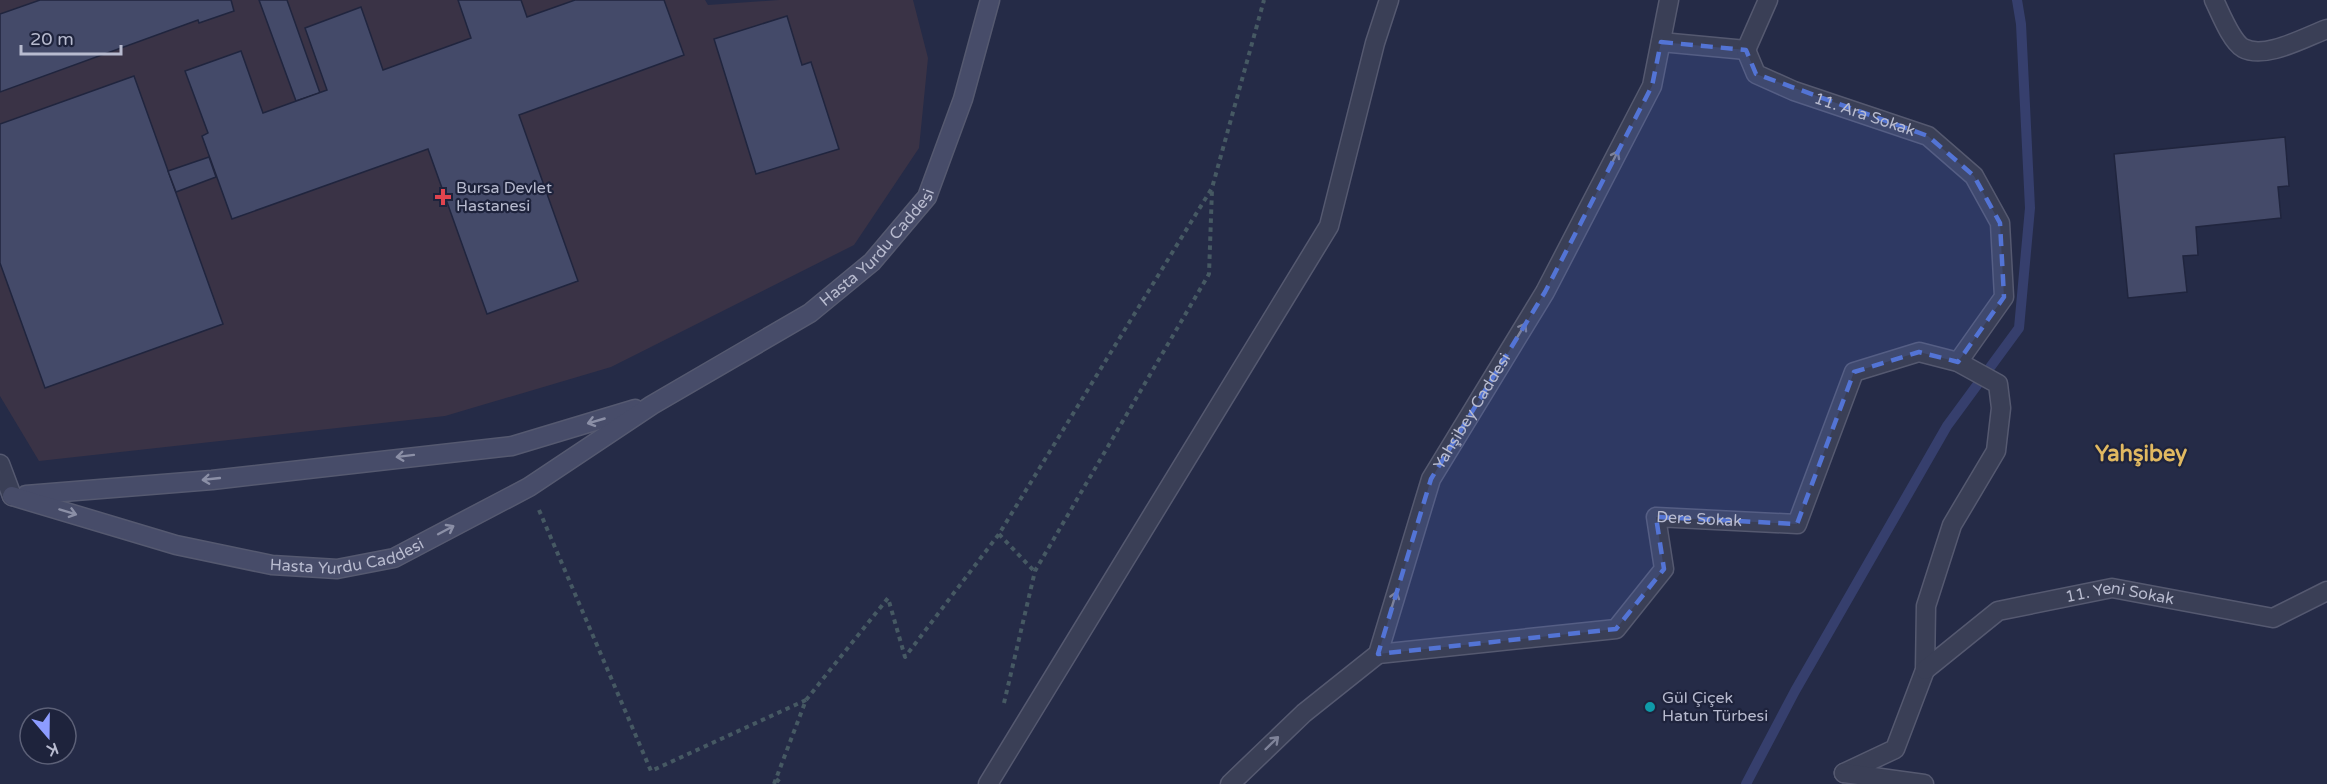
<svg xmlns="http://www.w3.org/2000/svg" width="2327" height="784" font-family="'Varela Round',sans-serif">
	<style>
		.medical { fill: #3a3346 }
		.lines { fill: none; stroke-linecap: round; stroke-linejoin: round }
		.stream { stroke: #363f6d; stroke-width: 10 }
		.building { fill: #444a69; stroke: #20253e; stroke-width: 1.5 }
		.service-casing { stroke: #555970; stroke-width: 21 }
		.minor-casing { stroke: #555970; stroke-width: 21 }
		.secondary-casing { stroke: #555970; stroke-width: 21 }
		.path { stroke: #465963; stroke-width: 4; stroke-dasharray: 4.5 4.5; stroke-linecap: butt }
		.service { stroke: #3a3f56; stroke-width: 18 }
		.minor { stroke: #3a3f56; stroke-width: 18 }
		.secondary { stroke: #474c69; stroke-width: 18 }
		.oneway { stroke: #7f8399 }
		.oneway2 { stroke: #8b8fa6 }
		.marked { fill: #5374d5; fill-opacity: 0.2; stroke: #5374d5; stroke-width: 4.5; stroke-dasharray: 12 8; stroke-linejoin: round }
		.health-dot { fill: #e0444e; stroke: #1e233c; stroke-width: 2 }
		.culture-dot { fill: #0f9aa8; stroke: #1e233c; stroke-width: 2 }
		.labels { text-anchor: middle; dominant-baseline: central; stroke-width: 4.5; stroke-linejoin: round; paint-order: stroke }
		.street-label { font-size: 16px; fill: #b8bbcf; stroke: #1e233c }
		.poi-label { font-size: 16px; fill: #b8bbcf; stroke: #1e233c; text-anchor: start }
		.district-label { font-size: 22px; font-weight: bold; fill: #e1b961; stroke: #1e233c }
	</style>
	<rect width="100%" height="100%" fill="#252b47"/>
	<!-- medical -->
	<polygon class="medical" points="0,0 705,0 708,5 779,0 913,0 928,58 919,148 854,245 611,367 445,416 39,461 0,396"/>
	<g class="lines">
		<!-- stream -->
		<polyline class="stream" points="1746,784 1795,691 1947,426 2019,328 2030,208 2021,24 2017,0"/>
	</g>
	<!-- building -->
	<g class="building">
		<polygon points="40,0 231,0 234,11 199,23 198,20 0,92 0,14"/>
		<polygon points="259,0 287,0 320,93 296,101"/>
		<polygon points="458,0 521,0 527,17 575,0 664,0 684,55 519,115 578,281 487,314 428,149 232,219 202,136 208,133 185,71 241,51 263,113 327,90 305,28 361,7 383,70 471,38"/>
		<polygon points="787,16 802,65 811,62 839,149 756,174 714,39"/>
		<polygon points="134,76 223,324 45,388 0,263 0,124"/>
		<polygon points="2285,137 2289,186 2278,187 2281,218 2196,227 2198,255 2183,256 2187,292 2128,298 2114,154"/>
		<polygon points="209,157 216,177 176,192 168,171"/>
	</g>
	<g class="lines">
		<defs>
			<polyline id="service" points="988,784 1329,226 1375,43 1389,0"/>
			<g id="minor">
				<path d="M 2214,0 C 2220,12 2231,41 2243,48 C 2265,60 2305,37 2327,29"/>
				<polyline points="1661,42 1746,50"/>
				<path id="s1" d="M 1746,50 L 1756,74 L 1794,91 L 1928,136 L 1974,176 L 2000,223 L 2004,297 L 1958,362"/>
				<polyline points="1746,50 1768,0"/>
				<polyline points="0,464 12,496"/>
				<path id="s2" d="M 1378,654 L 1616,629 L 1664,569 L 1656,517 L 1797,524 L 1854,372 L 1919,352 L 1958,362 L 1998,384 L 2001,408 L 1996,451 L 1952,525 L 1926,606 L 1925,670 L 1895,749 L 1844,773"/>
				<path id="s3" d="M 1925,670 L 1998,611 L 2112,588 L 2273,618 L 2327,591"/>
				<polyline points="1844,773 1924,784"/>
				<path id="s4" d="M 1230,784 L 1304,713 L 1378,654 L 1431,479 L 1545,292 L 1652,86 L 1669,0"/>
			</g>
			<g id="secondary">
				<polyline points="26,495 212,480 512,446 635,409"/>
				<path id="s5" d="M 12,496 L 176,545 L 272,565 L 337,569 L 394,558 L 529,487 L 652,405 L 810,313 L 872,262 L 927,197 L 963,99 L 990,0"/>
			</g>
		</defs>
		<!-- service casing -->
		<use href="#service" class="service-casing"/>
		<!-- minor casing -->
		<use href="#minor" class="minor-casing"/>
		<!-- secondary casing -->
		<use href="#secondary" class="secondary-casing"/>
		<!-- path -->
		<g class="path">
			<polyline points="539,510 651,771 806,700"/>
			<polyline points="999,534 1034,571"/>
			<polyline points="1004,703 1035,571 1209,274 1212,189"/>
			<polyline points="776,779 782,784"/>
			<polyline points="774,784 806,700 888,598 905,657 999,534 1212,188 1264,0"/>
		</g>
		<!-- service -->
		<use href="#service" class="service"/>
		<!-- minor -->
		<use href="#minor" class="minor"/>
		<!-- secondary -->
		<use href="#secondary" class="secondary"/>
	</g>
	<!-- one-way arrows -->
	<defs><path id="oneway-shaft" d="M-6 0H5M1.5-3L5.5 0L1.5 3" fill="none" stroke-width="1.6" stroke-linecap="round" stroke-linejoin="round" transform="scale(1.5)"/></defs>
	<g class="oneway">
		<use href="#oneway-shaft" transform="translate(1614 159) rotate(-63)"/>
		<use href="#oneway-shaft" transform="translate(1521 331) rotate(-59)"/>
		<use href="#oneway-shaft" transform="translate(1394 600) rotate(-73)"/>
		<use href="#oneway-shaft" transform="translate(1272 743) rotate(-44)"/>
	</g>
	<g class="oneway2">
		<use href="#oneway-shaft" transform="translate(596 421) rotate(164)"/>
		<use href="#oneway-shaft" transform="translate(405 456) rotate(173)"/>
		<use href="#oneway-shaft" transform="translate(211 479) rotate(174)"/>
		<use href="#oneway-shaft" transform="translate(68 512) rotate(17)"/>
		<use href="#oneway-shaft" transform="translate(446 530) rotate(-28)"/>
	</g>
	<!-- marked area -->
	<path class="marked" d="M 1661,42 L 1746,50 L 1756,74 L 1928,136 L 1974,176 L 2000,223 L 2004,297 L 1958,362 L 1919,352 L 1854,372 L 1797,524 L 1656,517 L 1664,569 L 1616,629 L 1378,654 L 1431,479 L 1545,292 L 1652,86 Z"/>
	<!-- markers -->
	<path class="health-dot" d="M440 188h6v6h6v6h-6v6h-6v-6h-6v-6h6z"/>
	<circle class="culture-dot" cx="1650" cy="707" r="6"/>
	<g class="labels">
		<!-- street labels -->
		<g class="street-label">
			<text stroke="none"><textPath href="#s1" startOffset="142">11. Ara Sokak</textPath></text>
			<text stroke="none"><textPath href="#s5" startOffset="970">Hasta Yurdu Caddesi</textPath></text>
			<text stroke="none"><textPath href="#s4" startOffset="459">Yahşibey Caddesi</textPath></text>
			<text stroke="none"><textPath href="#s2" startOffset="412">Dere Sokak</textPath></text>
			<text stroke="none"><textPath href="#s5" startOffset="346">Hasta Yurdu Caddesi</textPath></text>
			<text stroke="none"><textPath href="#s3" startOffset="218">11. Yeni Sokak</textPath></text>
		</g>
		<!-- poi labels -->
		<g class="poi-label">
			<text x="456" y="188">Bursa Devlet<tspan x="456" dy="18">Hastanesi</tspan></text>
			<text x="1662" y="698">Gül Çiçek<tspan x="1662" dy="18">Hatun Türbesi</tspan></text>
		</g>
		<!-- district labels -->
		<g class="district-label">
			<text x="2141" y="454">Yahşibey</text>
		</g>
	</g>
	<!-- north arrow -->
	<g transform="translate(48 736) rotate(160)"><circle r="28" fill="#1e233c" stroke="#5c6077" stroke-width="1.5"/>
	<path d="M0-4.5L10 22L0 15L-10 22Z" fill="#8d9cff"/>
	<text y="-9" font-size="16" font-weight="bold" text-anchor="middle" fill="#b8bbcf">K</text>
	</g>
	<!-- scale -->
	<path d="M21 45v9h100v-9" fill="none" stroke="#b8bbcf" stroke-width="3"/>
	<text x="30" y="45" font-size="18" fill="#b8bbcf" stroke="#1e233c" stroke-width="4.5" paint-order="stroke">20 m</text>
</svg>
